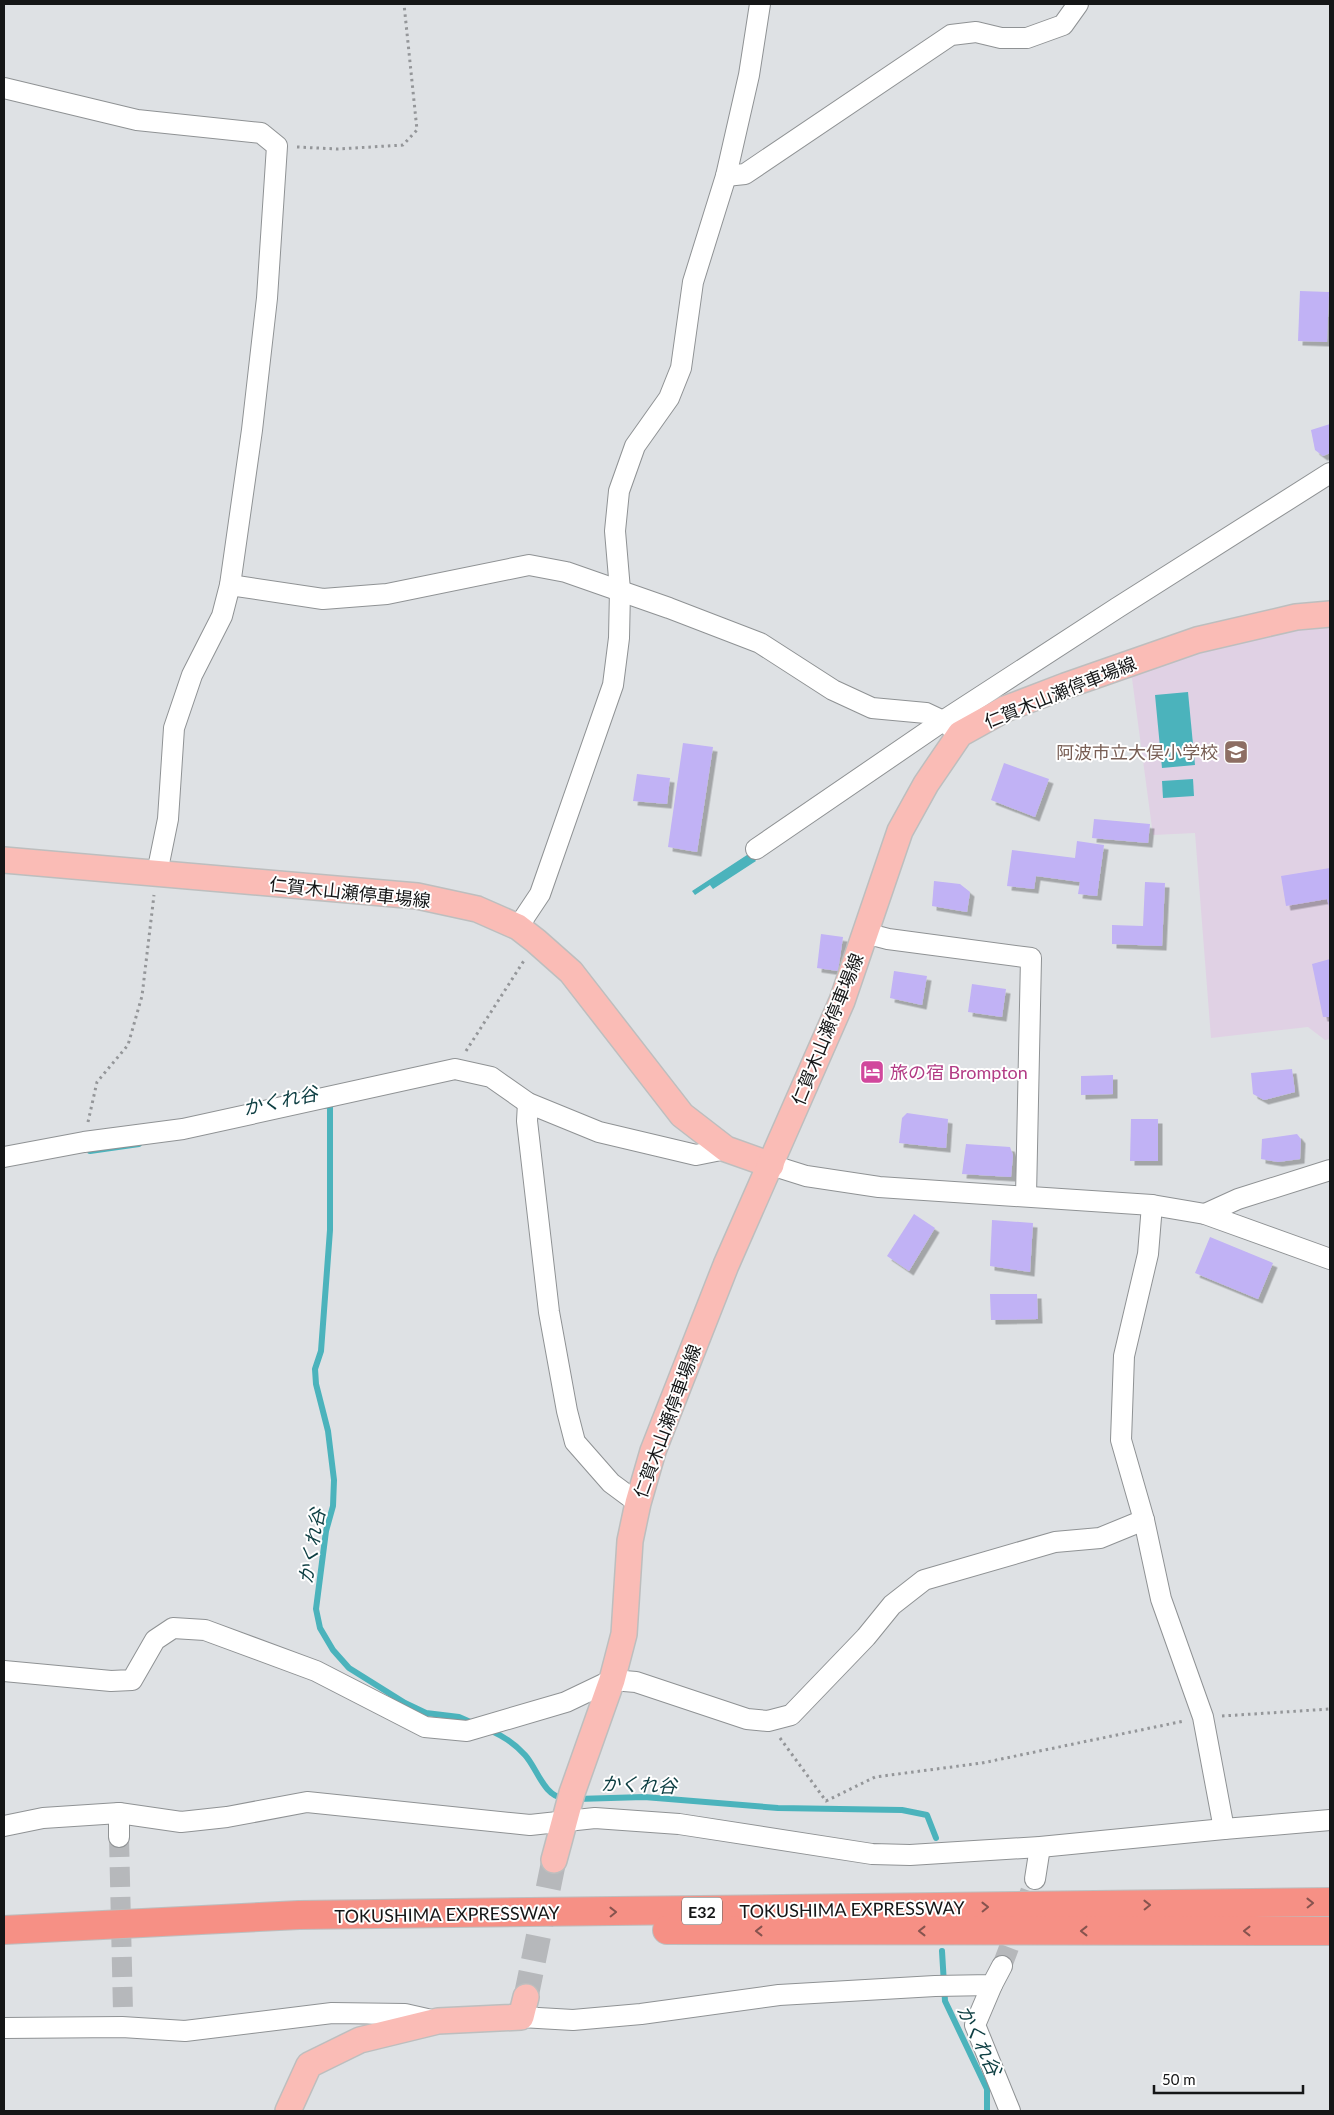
<svg xmlns="http://www.w3.org/2000/svg" width="1334" height="2115" font-family="Lato,'Noto Sans JP',sans-serif">
	<style>
		.education { fill: #e0d1e4 }
		.water { fill: #4bb3bc }
		.lines { fill: none; stroke-linecap: round; stroke-linejoin: round }
		.stream { stroke: #4bb3bc; stroke-width: 6 }
		.building { fill: #c1b2f5; filter: url(#shadow) }
		.minor-tunnel { stroke: #b6b8bb; stroke-width: 20; stroke-dasharray: 20 10; stroke-linecap: butt }
		.major-tunnel { stroke: #b6b8bb; stroke-width: 25; stroke-dasharray: 25 12; stroke-linecap: butt }
		.minor-casing { stroke: #8f9294; stroke-width: 22 }
		.major-casing { stroke: #bdbebe; stroke-width: 28 }
		.highway-casing { stroke: #bdbebe; stroke-width: 30 }
		.path { stroke: #949699; stroke-width: 3; stroke-dasharray: 2.5 4; stroke-linecap: butt }
		.minor { stroke: #fff; stroke-width: 20 }
		.major { stroke: #fabcb6; stroke-width: 25 }
		.highway { stroke: #f69085; stroke-width: 28 }
		.oneway { stroke: #86534e }
		.labels { text-anchor: middle; dominant-baseline: central; stroke-width: 4; stroke-linejoin: round; paint-order: stroke }
		.shield { fill: #fff; stroke: #5b5c5d; stroke-width: 1 }
		.shield-label { font-size: 16px; font-weight: bold; fill: #151617 }
		.street-label { font-size: 18px; fill: #151617; stroke: #fff }
		.education-label { font-size: 18px; fill: #785e54; stroke: #fff; text-anchor: end }
		.hotel-label { font-size: 18px; fill: #b23c85; stroke: #fff; text-anchor: start }
		.water-label { font-size: 19px; font-style: italic; fill: #0d3e42; stroke: #fff }
	</style>
	<defs>
		<filter id="shadow"><feDropShadow dx="4.5" dy="4.5" stdDeviation="0" flood-color="#0004"/></filter>
	</defs>
	<rect width="100%" height="100%" fill="#dee1e4"/>
	<!-- education -->
	<polygon class="education" points="1330,624 1330,1039 1325,1040 1308,1027 1211,1038 1195,833 1153,835 1131,671 1295,629"/>
	<!-- water -->
	<g class="water">
		<polygon points="1188,692 1195,765 1162,768 1155,695"/>
		<polygon points="1193,779 1194,796 1163,798 1162,781"/>
		<polygon points="750,853 756,861 713,889 710,885 695,895 692,891"/>
	</g>
	<g class="lines">
		<!-- stream -->
		<g class="stream">
			<polyline points="323,1106 330,1105 330,1230 321,1351 315,1369 316,1384 328,1431 334,1480 333,1506 326,1531 316,1609 320,1628 333,1650 349,1668 405,1703 426,1713 459,1717 475,1724"/>
			<polyline points="90,1151 139,1144"/>
			<path d="M 489,1730 C 504,1736 514,1743 525,1755 C 537,1768 544,1797 564,1798"/>
			<polyline points="577,1799 644,1797 778,1808 902,1810 927,1815 936,1838"/>
			<polyline points="942,1951 945,2001 987,2089 987,2111"/>
		</g>
	</g>
	<!-- building -->
	<g class="building">
		<polygon points="1300,291 1329,292 1327,342 1298,341"/>
		<polygon points="1330,424 1330,453 1323,456 1315,450 1311,430"/>
		<polygon points="683,743 713,747 697,852 668,847"/>
		<polygon points="1004,763 1049,779 1035,817 991,800"/>
		<polygon points="637,774 670,778 667,804 633,801"/>
		<polygon points="1094,819 1150,824 1148,843 1092,838"/>
		<polygon points="1077,841 1104,845 1097,896 1078,894 1080,882 1036,876 1034,889 1007,886 1012,850 1075,858"/>
		<polygon points="1330,868 1330,910 1327,899 1286,906 1281,876"/>
		<polygon points="934,881 960,884 970,892 967,912 932,906"/>
		<polygon points="1145,882 1165,883 1162,946 1112,944 1112,925 1143,926"/>
		<polygon points="821,934 843,937 838,971 817,968"/>
		<polygon points="1330,959 1330,1017 1323,1017 1312,964"/>
		<polygon points="894,971 927,976 922,1005 890,998"/>
		<polygon points="972,984 1006,989 1002,1017 968,1012"/>
		<polygon points="1292,1069 1295,1092 1264,1100 1253,1094 1251,1073"/>
		<polygon points="1113,1075 1113,1094 1081,1095 1081,1076"/>
		<polygon points="907,1113 948,1119 946,1148 899,1143 902,1118"/>
		<polygon points="1131,1119 1158,1119 1158,1161 1130,1161"/>
		<polygon points="1297,1134 1301,1139 1300,1159 1278,1162 1261,1159 1262,1139"/>
		<polygon points="966,1144 1010,1147 1013,1155 1011,1177 962,1174"/>
		<polygon points="914,1214 935,1228 909,1271 887,1256"/>
		<polygon points="992,1220 1033,1223 1030,1272 990,1266"/>
		<polygon points="1210,1237 1273,1263 1258,1299 1195,1273"/>
		<polygon points="990,1294 1037,1294 1038,1319 991,1320"/>
	</g>
	<g class="lines">
		<!-- minor-tunnel -->
		<g class="minor-tunnel">
			<polyline points="119,1837 123,2011"/>
			<polyline points="1002,1966 1035,1879"/>
		</g>
		<!-- major-tunnel -->
		<polyline class="major-tunnel" points="526,1997 554,1860"/>
		<defs>
			<g id="minor">
				<polyline points="4,88 137,120 261,133 277,146 267,298 252,430 230,585 222,616 192,675 174,728 168,819 157,873"/>
				<polyline points="726,176 745,174 951,35 976,32 1001,38 1027,38 1063,25 1078,4"/>
				<polyline points="230,585 323,599 387,594 529,565 566,572 669,608 760,643 833,690 872,708 926,713 943,721 960,734"/>
				<polyline points="756,849 943,721 1117,608 1330,473"/>
				<polyline points="518,927 540,894 613,685 619,638 620,590 615,531 619,491 635,446 669,398 681,368 693,282 726,176 749,75 760,4"/>
				<polyline points="865,933 888,939 1031,958 1026,1196"/>
				<polyline points="528,1103 527,1121 549,1312 567,1411 575,1442 611,1483 638,1503"/>
				<polyline points="4,1157 84,1142 183,1129 455,1069 491,1077 528,1103 599,1132 696,1155 726,1149"/>
				<polyline points="771,1165 806,1176 879,1187 1152,1205 1205,1214 1330,1259"/>
				<polyline points="1152,1205 1148,1254 1124,1356 1121,1440 1144,1520 1161,1599 1203,1717 1224,1829"/>
				<polyline points="1205,1214 1238,1199 1330,1170"/>
				<polyline points="4,1671 111,1681 132,1680 155,1640 173,1628 205,1630 316,1671 425,1727 467,1731 566,1702 612,1680 636,1682 747,1719 768,1721 791,1715 866,1637 892,1605 924,1580 1055,1542 1100,1538 1144,1520"/>
				<polyline points="4,1826 43,1818 119,1813 181,1822 227,1817 307,1802 530,1825 595,1818 679,1824 872,1854 910,1855 1040,1847 1224,1829 1330,1820"/>
				<polyline points="119,1837 119,1813"/>
				<polyline points="1035,1879 1040,1847"/>
				<polyline points="992,1985 975,2025 1010,2111"/>
				<polyline points="521,2017 573,2020 641,2014 779,1995 935,1986 992,1985 1002,1966"/>
				<polyline points="4,2028 122,2027 185,2031 332,2013 405,2014 436,2021"/>
			</g>
			<g id="major">
				<polyline points="4,860 417,896 477,909 518,927 536,941 571,972 682,1115 726,1149 771,1165"/>
				<polyline points="554,1860 572,1793 612,1680 624,1634 630,1541 638,1503 653,1451 726,1265 842,1001 900,831 926,784 960,734 1005,709 1065,686 1197,640 1296,617 1330,614"/>
				<polyline points="288,2111 309,2065 360,2040 438,2021 521,2017 526,1997"/>
			</g>
			<g id="highway">
				<polyline points="4,1930 299,1915 1330,1902"/>
				<polyline points="667,1930 1330,1931"/>
			</g>
		</defs>
		<!-- minor casing -->
		<use href="#minor" class="minor-casing"/>
		<!-- major casing -->
		<use href="#major" class="major-casing"/>
		<!-- highway casing -->
		<use href="#highway" class="highway-casing"/>
		<!-- path -->
		<g class="path">
			<polyline points="297,147 338,149 403,145 417,130 404,4"/>
			<polyline points="466,1051 525,959"/>
			<polyline points="88,1122 97,1082 128,1045 142,996 154,895"/>
			<polyline points="1222,1716 1330,1709"/>
			<polyline points="780,1738 826,1801 875,1777 982,1763 1184,1721"/>
		</g>
		<!-- minor -->
		<use href="#minor" class="minor"/>
		<!-- major -->
		<use href="#major" class="major"/>
		<!-- highway -->
		<use href="#highway" class="highway"/>
	</g>
	<!-- one-way arrows -->
	<defs><path id="oneway-chevron" d="M-2-3.5L2.5 0L-2 3.5" fill="none" stroke-width="1.6" stroke-linecap="round" stroke-linejoin="round" transform="scale(1.25)"/></defs>
	<g class="oneway">
		<use href="#oneway-chevron" transform="translate(1310 1903) rotate(-1)"/>
		<use href="#oneway-chevron" transform="translate(1147 1905) rotate(-1)"/>
		<use href="#oneway-chevron" transform="translate(985 1907) rotate(-1)"/>
		<use href="#oneway-chevron" transform="translate(613 1912) rotate(-1)"/>
		<use href="#oneway-chevron" transform="translate(759 1931) rotate(-180)"/>
		<use href="#oneway-chevron" transform="translate(922 1931) rotate(180)"/>
		<use href="#oneway-chevron" transform="translate(1084 1931) rotate(180)"/>
		<use href="#oneway-chevron" transform="translate(1247 1931) rotate(180)"/>
	</g>
	<!-- icons -->
	<defs>
		<symbol id="school-square" viewBox="-11 -11 22 22"><rect x="-9" y="-9" width="18" height="18" rx="4" fill="#8d6e63" stroke="#fff"/><path d="M0-5L7-2L0 1L-7-2ZM-4 1L0 2.5L4 1V4Q0 6-4 4Z" fill="#fff"/></symbol>
		<symbol id="hotel-square" viewBox="-11 -11 22 22"><rect x="-9" y="-9" width="18" height="18" rx="4" fill="#d1479c" stroke="#fff"/><path d="M-6-4.5h1.5V1H6V5H4.5V3h-9V5H-6ZM-4 0a1.8 1.8 0 1 1 3.6 0ZM.5 0V-2.5h3Q6-2.5 6 0Z" fill="#fff"/></symbol>
	</defs>
	<g fill-rule="evenodd">
		<use href="#school-square" x="1222" y="738" width="28" height="28"/>
		<use href="#hotel-square" x="858" y="1058" width="28" height="28"/>
	</g>
	<g class="labels">
		<!-- shield labels -->
		<rect class="shield" x="682" y="1897.5" width="40" height="27" rx="4"/>
		<g class="shield-label">
			<text x="702" y="1911">E32</text>
		</g>
		<!-- street labels -->
		<g class="street-label">
			<text transform="translate(1060 692) rotate(-22)">仁賀木山瀬停車場線</text>
			<text transform="translate(350 892) rotate(6)">仁賀木山瀬停車場線</text>
			<text transform="translate(827 1029) rotate(-68)">仁賀木山瀬停車場線</text>
			<text transform="translate(667 1421) rotate(-70)">仁賀木山瀬停車場線</text>
			<text transform="translate(852 1909) rotate(-1)">TOKUSHIMA EXPRESSWAY</text>
			<text transform="translate(447 1914) rotate(-1)">TOKUSHIMA EXPRESSWAY</text>
		</g>
		<!-- education labels -->
		<g class="education-label">
			<text x="1218" y="752">阿波市立大俣小学校</text>
		</g>
		<!-- hotel labels -->
		<g class="hotel-label">
			<text x="890" y="1072">旅の宿 Brompton</text>
		</g>
		<!-- water labels -->
		<g class="water-label">
			<text transform="translate(280 1100) rotate(-12)">かくれ谷</text>
			<text transform="translate(311 1546) rotate(-80)">かくれ谷</text>
			<text transform="translate(639 1784) rotate(2)">かくれ谷</text>
			<text transform="translate(980 2040) rotate(64)">かくれ谷</text>
		</g>
	</g>
	<!-- border -->
	<rect width="1334" height="2115" fill="none" stroke="#151617" stroke-width="10"/>
	<!-- scale -->
	<path d="M1154 2085v8h149v-8" fill="none" stroke="#151617" stroke-width="2.5"/>
	<text x="1162" y="2085" font-size="15" fill="#151617" stroke="#ffffff" stroke-width="4" paint-order="stroke">50 m</text>
</svg>
